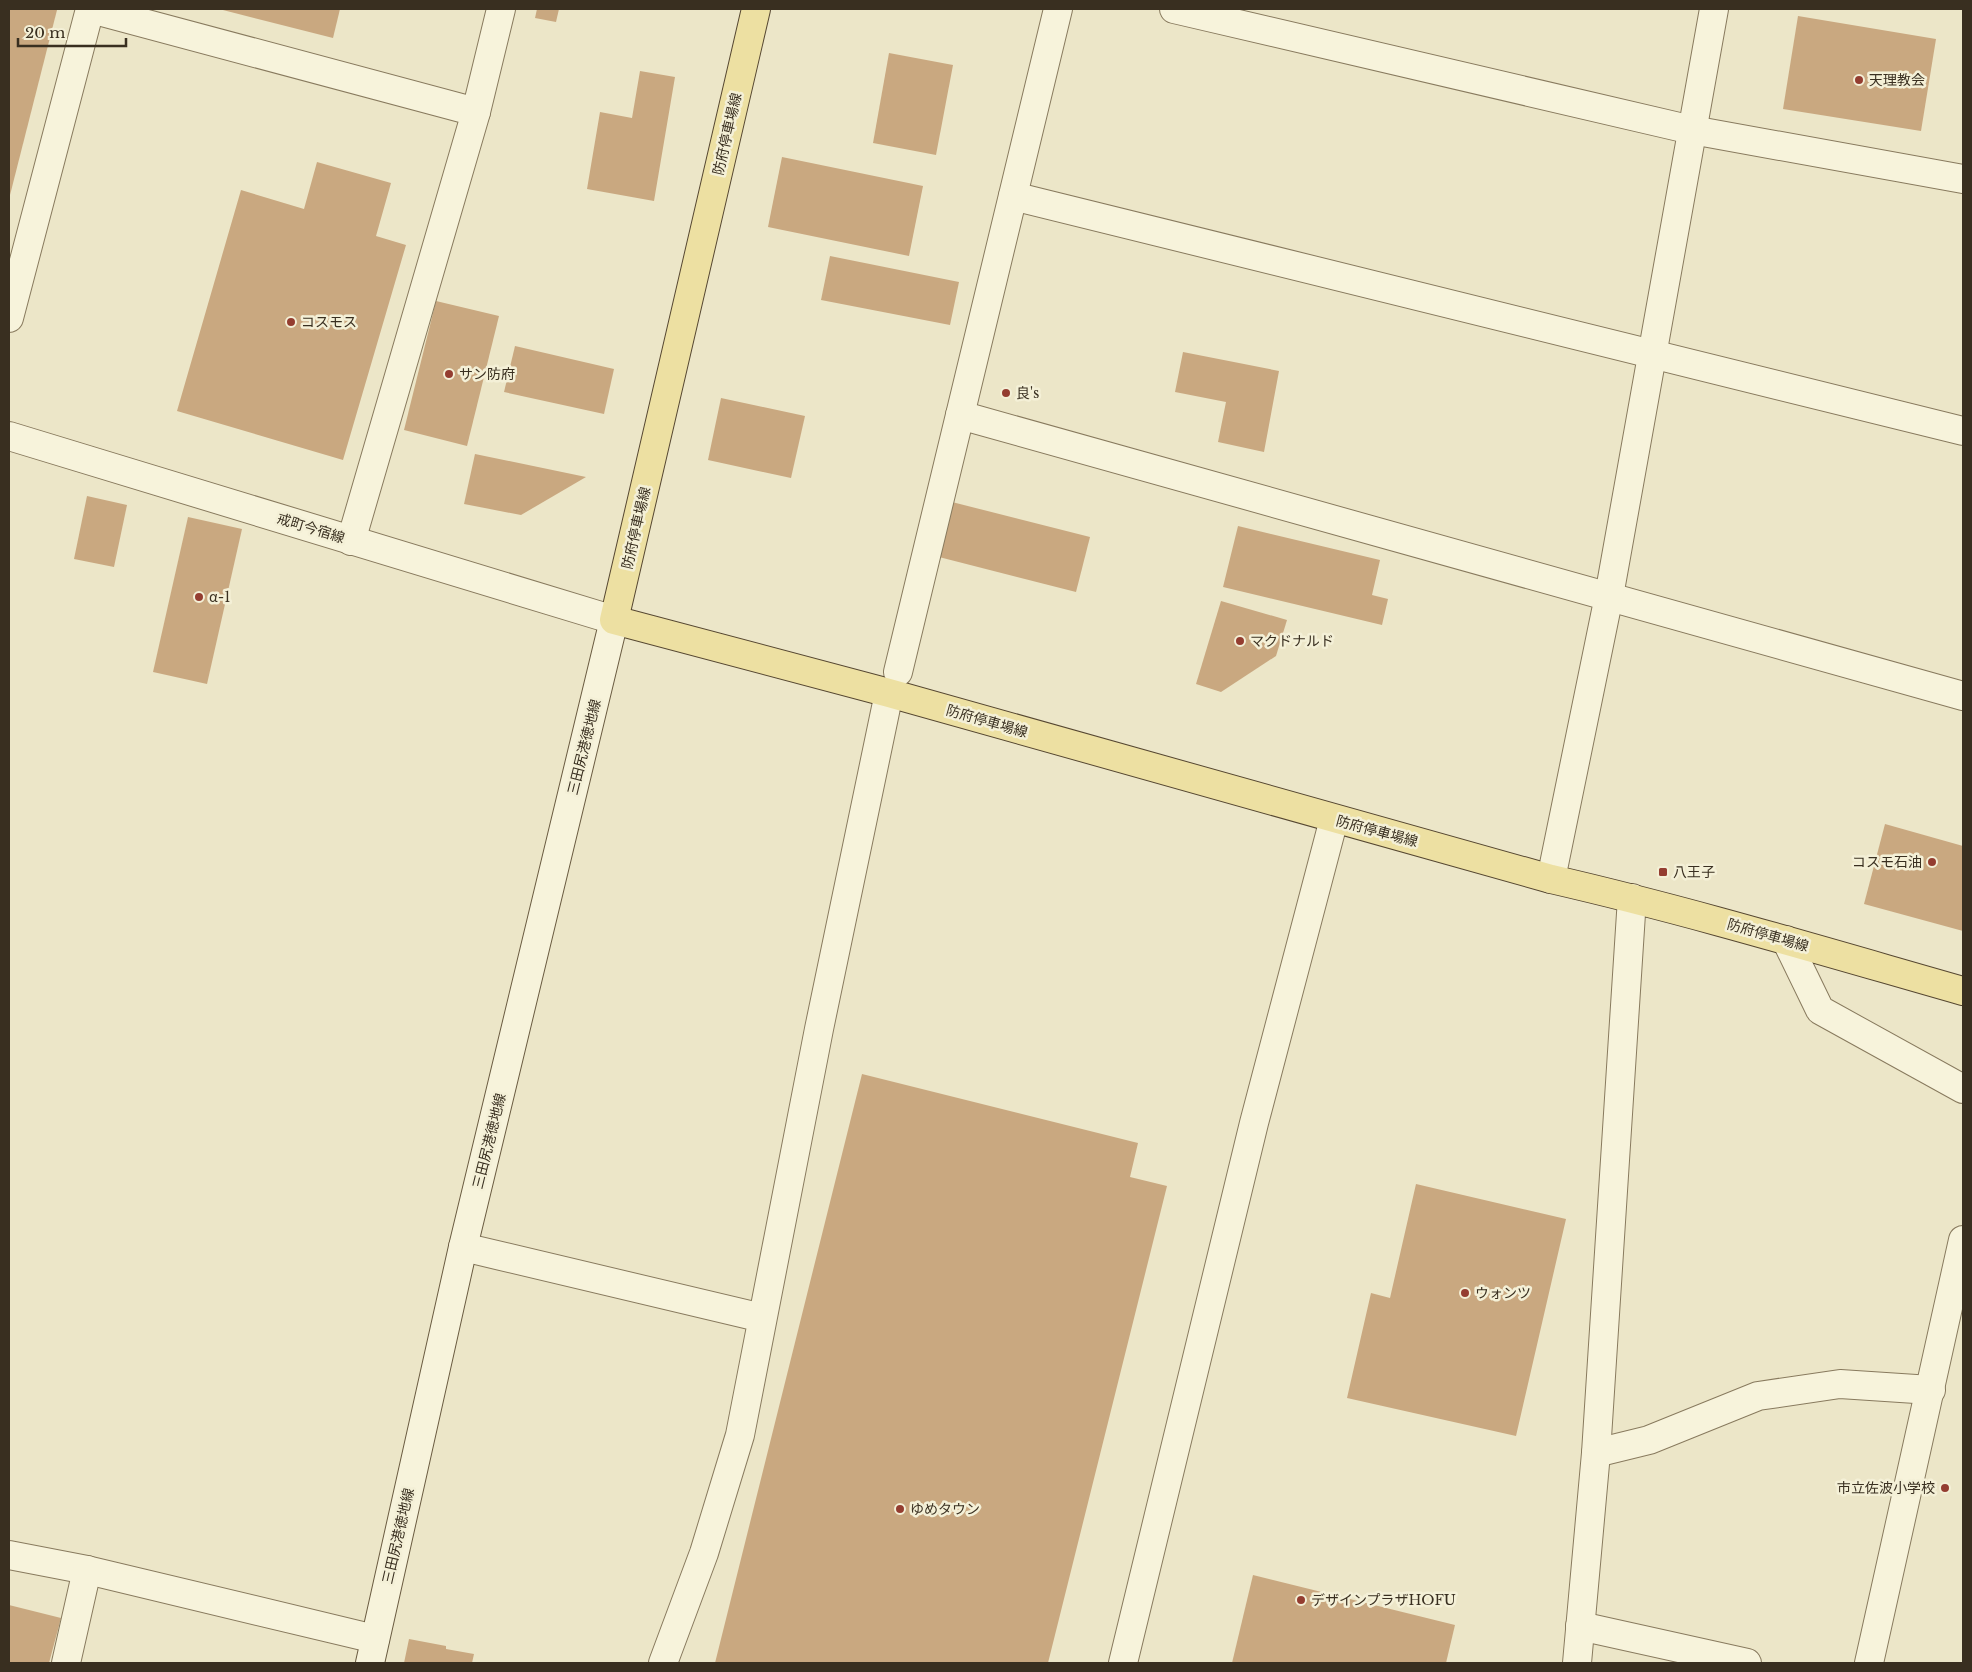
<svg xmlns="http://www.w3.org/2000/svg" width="1972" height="1672" font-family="'Libre Baskerville','Noto Sans JP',serif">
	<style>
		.building { fill: #c9a880 }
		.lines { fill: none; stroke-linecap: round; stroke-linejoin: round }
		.minor-casing { stroke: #887a5e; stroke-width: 30 }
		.tertiary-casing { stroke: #887a5e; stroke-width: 30 }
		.secondary-casing { stroke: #6a5b41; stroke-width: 30 }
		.primary-casing { stroke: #564731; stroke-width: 30 }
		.minor { stroke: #f7f3db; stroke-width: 28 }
		.tertiary { stroke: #f7f3db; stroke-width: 28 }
		.secondary { stroke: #f7f3db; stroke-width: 28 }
		.primary { stroke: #ede0a2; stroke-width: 28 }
		.poi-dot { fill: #943d30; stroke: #f4f0d7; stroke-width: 2 }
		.labels { text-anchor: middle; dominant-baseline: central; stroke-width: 5; stroke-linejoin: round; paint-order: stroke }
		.poi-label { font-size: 14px; fill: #392f20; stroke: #f4f0d7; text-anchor: start }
		.street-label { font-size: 14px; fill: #392f20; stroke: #f4f0d7 }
	</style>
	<rect width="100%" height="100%" fill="#ece6c8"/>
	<!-- building -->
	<g class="building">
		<polygon points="9,9 57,10 9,199"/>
		<polygon points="219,9 340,9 333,38"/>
		<polygon points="537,9 559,9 556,22 535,18"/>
		<polygon points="1798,16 1936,39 1921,131 1783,109"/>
		<polygon points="889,53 953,65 936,155 873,143"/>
		<polygon points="640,71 675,77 654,201 587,189 600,112 632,118"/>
		<polygon points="782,157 923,186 909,256 768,227"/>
		<polygon points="317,162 391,183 376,236 406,245 343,460 177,411 241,190 304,209"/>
		<polygon points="830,256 959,282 950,325 821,300"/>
		<polygon points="436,301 499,316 467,446 404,430"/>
		<polygon points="515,346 614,369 604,414 504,392"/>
		<polygon points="1183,352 1279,371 1264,452 1218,442 1226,402 1175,392"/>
		<polygon points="721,398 805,416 791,478 708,460"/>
		<polygon points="475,454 586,477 521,515 464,504"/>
		<polygon points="87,496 127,505 114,567 74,559"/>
		<polygon points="952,502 1090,537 1076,592 939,557"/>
		<polygon points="188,517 242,529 207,684 153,672"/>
		<polygon points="1238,526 1380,560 1372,595 1388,599 1382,625 1223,587"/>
		<polygon points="1221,601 1287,620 1276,656 1221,692 1196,684"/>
		<polygon points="1885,824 1963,846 1963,931 1864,904"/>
		<polygon points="862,1074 1138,1143 1130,1177 1167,1186 1048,1663 715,1663"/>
		<polygon points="1416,1184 1566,1219 1516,1436 1347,1398 1371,1293 1390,1298"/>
		<polygon points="1253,1575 1455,1625 1446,1663 1232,1663"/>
		<polygon points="9,1605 61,1618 49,1663 9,1663"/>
		<polygon points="409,1639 446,1646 446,1649 474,1654 472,1663 404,1663"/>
	</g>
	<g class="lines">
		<defs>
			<g id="minor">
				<polyline points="91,9 476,112"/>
				<polyline points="1174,9 1692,130 1963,179"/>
				<polyline points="1013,196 1963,431"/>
				<polyline points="9,318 90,9"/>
				<polyline points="960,415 1963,696"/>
				<polyline points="351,541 476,112 501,9"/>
				<polyline points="898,672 1058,9"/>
				<polyline points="1786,940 1820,1010 1963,1089"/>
				<polyline points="463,1247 762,1318"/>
				<polyline points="1596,1453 1649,1440 1758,1396 1840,1384 1931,1390"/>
				<polyline points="9,1555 87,1570 375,1639"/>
				<polyline points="1580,1626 1747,1663"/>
				<polyline points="66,1663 87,1570"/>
				<polyline points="663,1663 704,1553 740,1435 819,1029 889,693"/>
				<polyline points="1577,1663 1596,1453 1632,898"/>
				<polyline points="1869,1663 1963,1240"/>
			</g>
			<g id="tertiary">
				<polyline points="9,436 614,620"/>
				<polyline points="1551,879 1609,596 1714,9"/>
				<polyline points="1123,1663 1254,1123 1334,819"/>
			</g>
			<polyline id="secondary" points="370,1663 463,1247 614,620"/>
			<path id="primary" d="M 756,9 L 614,620 L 889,693 L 1551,879 C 1690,911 1826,952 1963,991"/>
		</defs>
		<!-- minor casing -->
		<use href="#minor" class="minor-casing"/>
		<!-- tertiary casing -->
		<use href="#tertiary" class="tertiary-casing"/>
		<!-- secondary casing -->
		<use href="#secondary" class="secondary-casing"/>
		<!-- primary casing -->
		<use href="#primary" class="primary-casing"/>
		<!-- minor -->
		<use href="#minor" class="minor"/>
		<!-- tertiary -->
		<use href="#tertiary" class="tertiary"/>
		<!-- secondary -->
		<use href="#secondary" class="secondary"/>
		<!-- primary -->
		<use href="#primary" class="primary"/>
	</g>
	<!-- markers -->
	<g class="poi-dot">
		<circle cx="1859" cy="80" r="5"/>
		<circle cx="291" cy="322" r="5"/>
		<circle cx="449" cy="374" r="5"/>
		<circle cx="1006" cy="393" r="5"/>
		<circle cx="199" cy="597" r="5"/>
		<circle cx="1240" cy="641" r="5"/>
		<circle cx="1932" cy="862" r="5"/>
		<rect x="1658" y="867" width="10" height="10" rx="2.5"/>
		<circle cx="1465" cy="1293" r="5"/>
		<circle cx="1945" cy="1488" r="5"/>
		<circle cx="900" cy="1509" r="5"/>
		<circle cx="1301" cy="1600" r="5"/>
	</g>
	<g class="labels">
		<!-- poi labels -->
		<g class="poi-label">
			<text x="1869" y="80">天理教会</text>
			<text x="301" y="322">コスモス</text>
			<text x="459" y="374">サン防府</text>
			<text x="1016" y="393">良's</text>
			<text x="209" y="597">α-1</text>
			<text x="1250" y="641">マクドナルド</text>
			<text x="1922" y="862" text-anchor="end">コスモ石油</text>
			<text x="1673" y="872">八王子</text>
			<text x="1475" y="1293">ウォンツ</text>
			<text x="1935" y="1488" text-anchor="end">市立佐波小学校</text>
			<text x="910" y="1509">ゆめタウン</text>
			<text x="1311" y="1600">デザインプラザHOFU</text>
		</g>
		<!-- street labels -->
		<g class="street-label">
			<text transform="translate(727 134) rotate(-77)">防府停車場線</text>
			<text transform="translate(311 528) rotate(17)">戒町今宿線</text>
			<text transform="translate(636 528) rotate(-77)">防府停車場線</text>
			<text transform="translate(987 721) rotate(16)">防府停車場線</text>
			<text transform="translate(584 747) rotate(-76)">三田尻港徳地線</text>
			<text transform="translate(1377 831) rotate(15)">防府停車場線</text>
			<text transform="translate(1768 935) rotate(16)">防府停車場線</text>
			<text transform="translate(489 1141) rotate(-76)">三田尻港徳地線</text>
			<text transform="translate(398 1536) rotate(-77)">三田尻港徳地線</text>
		</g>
	</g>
	<!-- border -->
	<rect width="1972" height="1672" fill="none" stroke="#392f20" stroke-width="20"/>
	<!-- scale -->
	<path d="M18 38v8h108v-8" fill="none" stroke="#392f20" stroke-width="2.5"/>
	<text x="25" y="38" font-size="15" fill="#392f20" stroke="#f4f0d7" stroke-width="4" paint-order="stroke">20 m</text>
</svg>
